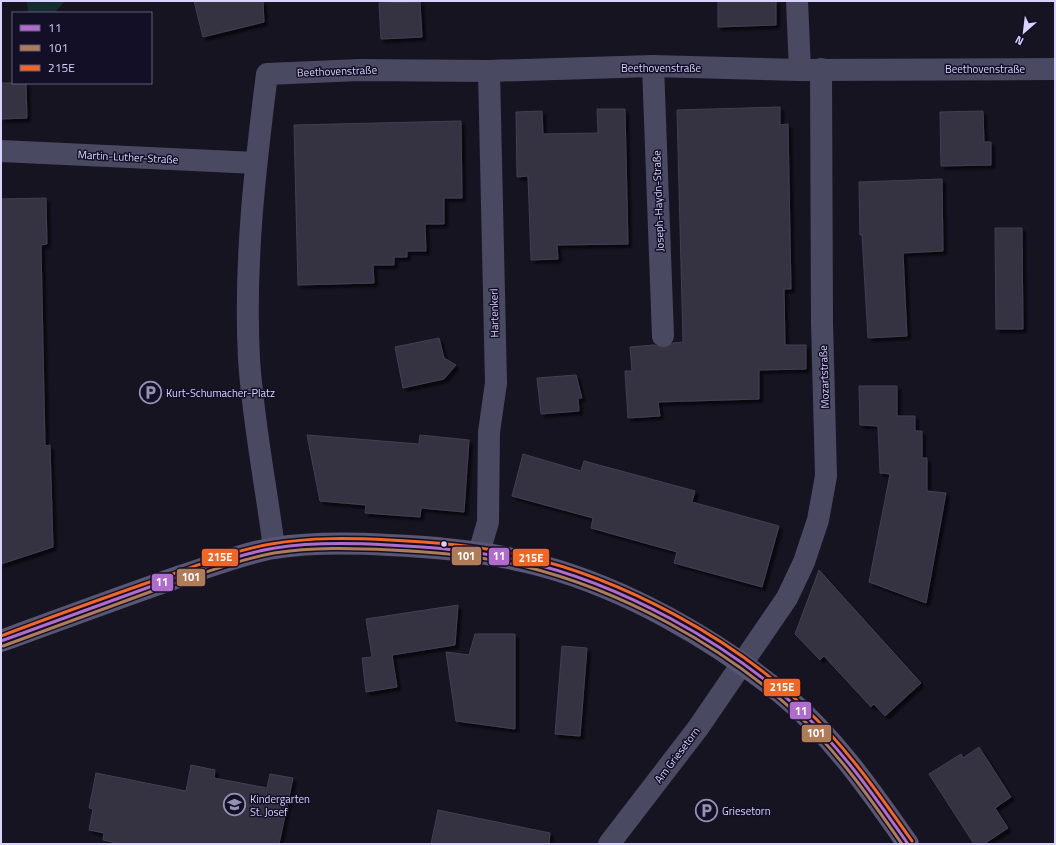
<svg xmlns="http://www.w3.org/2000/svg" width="1056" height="845" font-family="'Titillium Web',sans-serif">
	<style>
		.green { fill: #132c2d }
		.building { fill: #343243; stroke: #433f54; filter: url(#shadow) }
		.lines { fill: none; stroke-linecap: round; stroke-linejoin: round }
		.minor { stroke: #4a4962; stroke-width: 22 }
		.secondary { stroke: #575674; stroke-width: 22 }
		.bus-1-casing { stroke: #130f26; stroke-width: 6 }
		.bus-2-casing { stroke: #130f26; stroke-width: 6 }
		.bus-3-casing { stroke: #130f26; stroke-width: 6 }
		.bus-1 { stroke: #b06ccc; stroke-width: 3 }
		.bus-2 { stroke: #b07c57; stroke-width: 3 }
		.bus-3 { stroke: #f26522; stroke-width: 3 }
		.bus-dot { fill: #d9d4ff; stroke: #130f26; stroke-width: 1.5 }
		.labels { text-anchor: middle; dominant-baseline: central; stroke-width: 3; stroke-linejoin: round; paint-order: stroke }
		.street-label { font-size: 11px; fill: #d9d4ff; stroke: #130f26 }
		.poi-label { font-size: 11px; fill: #d9d4ff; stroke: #130f26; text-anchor: start }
		.line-badge { stroke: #130f26; stroke-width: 1.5 }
		.badge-label { font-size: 11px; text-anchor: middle; font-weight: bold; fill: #fff }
	</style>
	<defs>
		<filter id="shadow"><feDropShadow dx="3.5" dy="3.5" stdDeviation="1" flood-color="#0009"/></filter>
	</defs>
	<rect width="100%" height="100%" fill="#161421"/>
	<!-- green -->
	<polygon class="green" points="27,1 65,1 56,11 59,13 28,13"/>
	<!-- building -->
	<g class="building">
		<polygon points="194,1 263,1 264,22 203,37"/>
		<polygon points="718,1 776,1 776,25 718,27"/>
		<polygon points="420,2 422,37 381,39 379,3"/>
		<polygon points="1,83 26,83 27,118 1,119"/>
		<polygon points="780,107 780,125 788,124 791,289 784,289 785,345 806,345 806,369 759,370 759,399 658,402 660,416 628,418 625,371 632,371 630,347 654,345 664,348 673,343 683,342 677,110"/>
		<polygon points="597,109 625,109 628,244 557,245 558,259 531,260 528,176 517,177 516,112 542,111 543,134 598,133"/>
		<polygon points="983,111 984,142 991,142 991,165 941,166 940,112"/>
		<polygon points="461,121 462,198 444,198 444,224 425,224 426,251 407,251 407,257 394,257 394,265 373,265 374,283 298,285 294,125"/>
		<polygon points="942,179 943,251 903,253 907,336 868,338 862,235 860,235 859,182"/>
		<polygon points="46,198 47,244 41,245 45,446 50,445 53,547 1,564 1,199"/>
		<polygon points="995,228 1022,228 1023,329 996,329"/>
		<polygon points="439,338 444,358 456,365 444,379 403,388 395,347"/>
		<polygon points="576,375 582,398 578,398 579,411 541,414 537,378"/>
		<polygon points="859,386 897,386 897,416 915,416 915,431 922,431 922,458 927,458 927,491 946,493 926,603 869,582 890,474 880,473 878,426 860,425"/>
		<polygon points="307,435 419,444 420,435 469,440 464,512 421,508 420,517 365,513 366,505 320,501"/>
		<polygon points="523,454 581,471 584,461 695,491 692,502 779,526 762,587 674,563 677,552 591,528 593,518 512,496"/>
		<polygon points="819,570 921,683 885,716 874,704 871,707 824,656 820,660 795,634"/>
		<polygon points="458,605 455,645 392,655 397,687 366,692 362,658 372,657 366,619"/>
		<polygon points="475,634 515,634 515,729 456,721 446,652 469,655"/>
		<polygon points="562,646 587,648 580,736 555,734"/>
		<polygon points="979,747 1011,797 995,808 1008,828 984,844 974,844 929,774 961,754 963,758"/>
		<polygon points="191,765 215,770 214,778 267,788 270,774 293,778 279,844 121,844 103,840 104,833 89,830 93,809 89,808 96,773 186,791"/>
		<polygon points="438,810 550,833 549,844 431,844"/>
	</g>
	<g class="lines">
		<!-- minor -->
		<g class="minor">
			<polyline points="797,1 800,70"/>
			<polyline points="653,66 663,336"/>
			<polyline points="1,151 256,163"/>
			<path d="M 274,548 C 266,485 253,422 249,359 C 244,263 255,168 267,74 L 360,70 L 489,71 L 653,66 L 800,70 L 1055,69"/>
			<polyline points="479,553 488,522 489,432 496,383 489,71"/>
			<polyline points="609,844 698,728 787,598 804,562 818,520 826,476 822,322 821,69"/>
		</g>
		<!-- secondary -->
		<path class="secondary" d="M 1,641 C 61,619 121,597 181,576 C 212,566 243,553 275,548 C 312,542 351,543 388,545 C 439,547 492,552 542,566 C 627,589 714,639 782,694 C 832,735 871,791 908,844"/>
		<defs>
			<path id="bus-1" d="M 1,641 C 56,621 111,601 166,581 C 202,569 238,554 275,548 C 312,542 351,543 388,545 C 433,547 478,551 522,561 C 619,583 729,643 801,711 C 843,751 875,797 908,844"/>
			<path id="bus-2" d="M 3,646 C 57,626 112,606 166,586 C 202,574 237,560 274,553 C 313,547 352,548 391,550 C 436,552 480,556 523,566 C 621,590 722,645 796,713 C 837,751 870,798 902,844"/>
			<path id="bus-3" d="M 1,636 C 56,615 112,595 167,576 C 201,564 236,550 271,544 C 311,537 351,538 390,540 C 435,542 480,546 524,556 C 622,579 733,638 805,708 C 846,747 879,794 912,841"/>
		</defs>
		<!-- bus-1 casing -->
		<use href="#bus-1" class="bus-1-casing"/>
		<!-- bus-2 casing -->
		<use href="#bus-2" class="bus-2-casing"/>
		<!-- bus-3 casing -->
		<use href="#bus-3" class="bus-3-casing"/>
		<!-- bus-1 -->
		<use href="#bus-1" class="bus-1"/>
		<!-- bus-2 -->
		<use href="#bus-2" class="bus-2"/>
		<!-- bus-3 -->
		<use href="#bus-3" class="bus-3"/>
	</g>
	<!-- icons -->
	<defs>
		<symbol id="parking-ring" viewBox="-11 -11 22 22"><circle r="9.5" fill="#130f26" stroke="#9591b1" stroke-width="1.5"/><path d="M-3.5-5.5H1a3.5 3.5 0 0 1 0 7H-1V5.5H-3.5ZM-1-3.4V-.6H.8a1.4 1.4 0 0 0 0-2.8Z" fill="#9591b1"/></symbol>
		<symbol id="school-ring" viewBox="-11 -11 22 22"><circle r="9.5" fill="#130f26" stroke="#9591b1" stroke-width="1.5"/><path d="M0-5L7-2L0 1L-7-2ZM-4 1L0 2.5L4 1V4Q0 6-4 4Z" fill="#9591b1"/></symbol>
	</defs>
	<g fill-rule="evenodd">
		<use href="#parking-ring" x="138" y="380" width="25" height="25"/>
		<use href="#school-ring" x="222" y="792" width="25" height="25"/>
		<use href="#parking-ring" x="694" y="798" width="25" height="25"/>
	</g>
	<!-- markers -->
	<circle class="bus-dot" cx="444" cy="544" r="3.5"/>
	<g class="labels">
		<!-- street labels -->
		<g class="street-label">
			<text x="661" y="68">Beethovenstraße</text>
			<text x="985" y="69">Beethovenstraße</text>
			<text transform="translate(337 71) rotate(-2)">Beethovenstraße</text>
			<text transform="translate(128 157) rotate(3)">Martin-Luther-Straße</text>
			<text transform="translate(658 201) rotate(-92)">Joseph-Haydn-Straße</text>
			<text transform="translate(494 313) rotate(-91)">Hartenkerl</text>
			<text transform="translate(824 377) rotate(-92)">Mozartstraße</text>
			<text transform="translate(677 755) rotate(-53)">Am Griesetorn</text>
		</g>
		<!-- poi labels -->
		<g class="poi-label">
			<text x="166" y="393">Kurt-Schumacher-Platz</text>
			<text x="250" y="799">Kindergarten<tspan x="250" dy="13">St. Josef</tspan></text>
			<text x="722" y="811">Griesetorn</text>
		</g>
	</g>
	<g class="line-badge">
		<rect x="451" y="546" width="31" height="20" rx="4" fill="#b07c57"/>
		<rect x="488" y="547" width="22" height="19" rx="4" fill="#b06ccc"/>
		<rect x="201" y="548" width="38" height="19" rx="4" fill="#f26522"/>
		<rect x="512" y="548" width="38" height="19" rx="4" fill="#f26522"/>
		<rect x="176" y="568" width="30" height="19" rx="4" fill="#b07c57"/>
		<rect x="151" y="573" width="23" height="19" rx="4" fill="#b06ccc"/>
		<rect x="763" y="678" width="38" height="19" rx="4" fill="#f26522"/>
		<rect x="789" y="701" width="23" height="19" rx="4" fill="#b06ccc"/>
		<rect x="801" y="724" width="31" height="19" rx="4" fill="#b07c57"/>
	</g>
	<g class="badge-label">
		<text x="466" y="560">101</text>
		<text x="499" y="560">11</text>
		<text x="220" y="561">215E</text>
		<text x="531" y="562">215E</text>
		<text x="191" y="581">101</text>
		<text x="162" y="586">11</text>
		<text x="782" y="691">215E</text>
		<text x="801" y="715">11</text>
		<text x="816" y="737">101</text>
	</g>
	<!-- border -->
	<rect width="1056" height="845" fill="none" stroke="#d9d4ff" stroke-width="4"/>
	<!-- legend -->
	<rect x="12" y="12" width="140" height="72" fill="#130f26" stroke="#625e7d"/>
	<rect x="20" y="25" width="20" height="6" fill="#b06ccc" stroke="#625e7d"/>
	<text x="48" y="32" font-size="12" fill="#d9d4ff">11</text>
	<rect x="20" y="45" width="20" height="6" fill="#b07c57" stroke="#625e7d"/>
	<text x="48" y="52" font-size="12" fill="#d9d4ff">101</text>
	<rect x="20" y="65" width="20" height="6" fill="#f26522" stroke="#625e7d"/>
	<text x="48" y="72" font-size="12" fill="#d9d4ff">215E</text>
	<!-- north arrow -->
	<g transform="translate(1024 32) rotate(208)" stroke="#130f26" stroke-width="3" paint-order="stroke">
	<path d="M0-3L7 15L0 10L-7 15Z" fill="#d9d4ff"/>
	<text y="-6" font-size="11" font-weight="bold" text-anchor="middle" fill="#d9d4ff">N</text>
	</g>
</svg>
